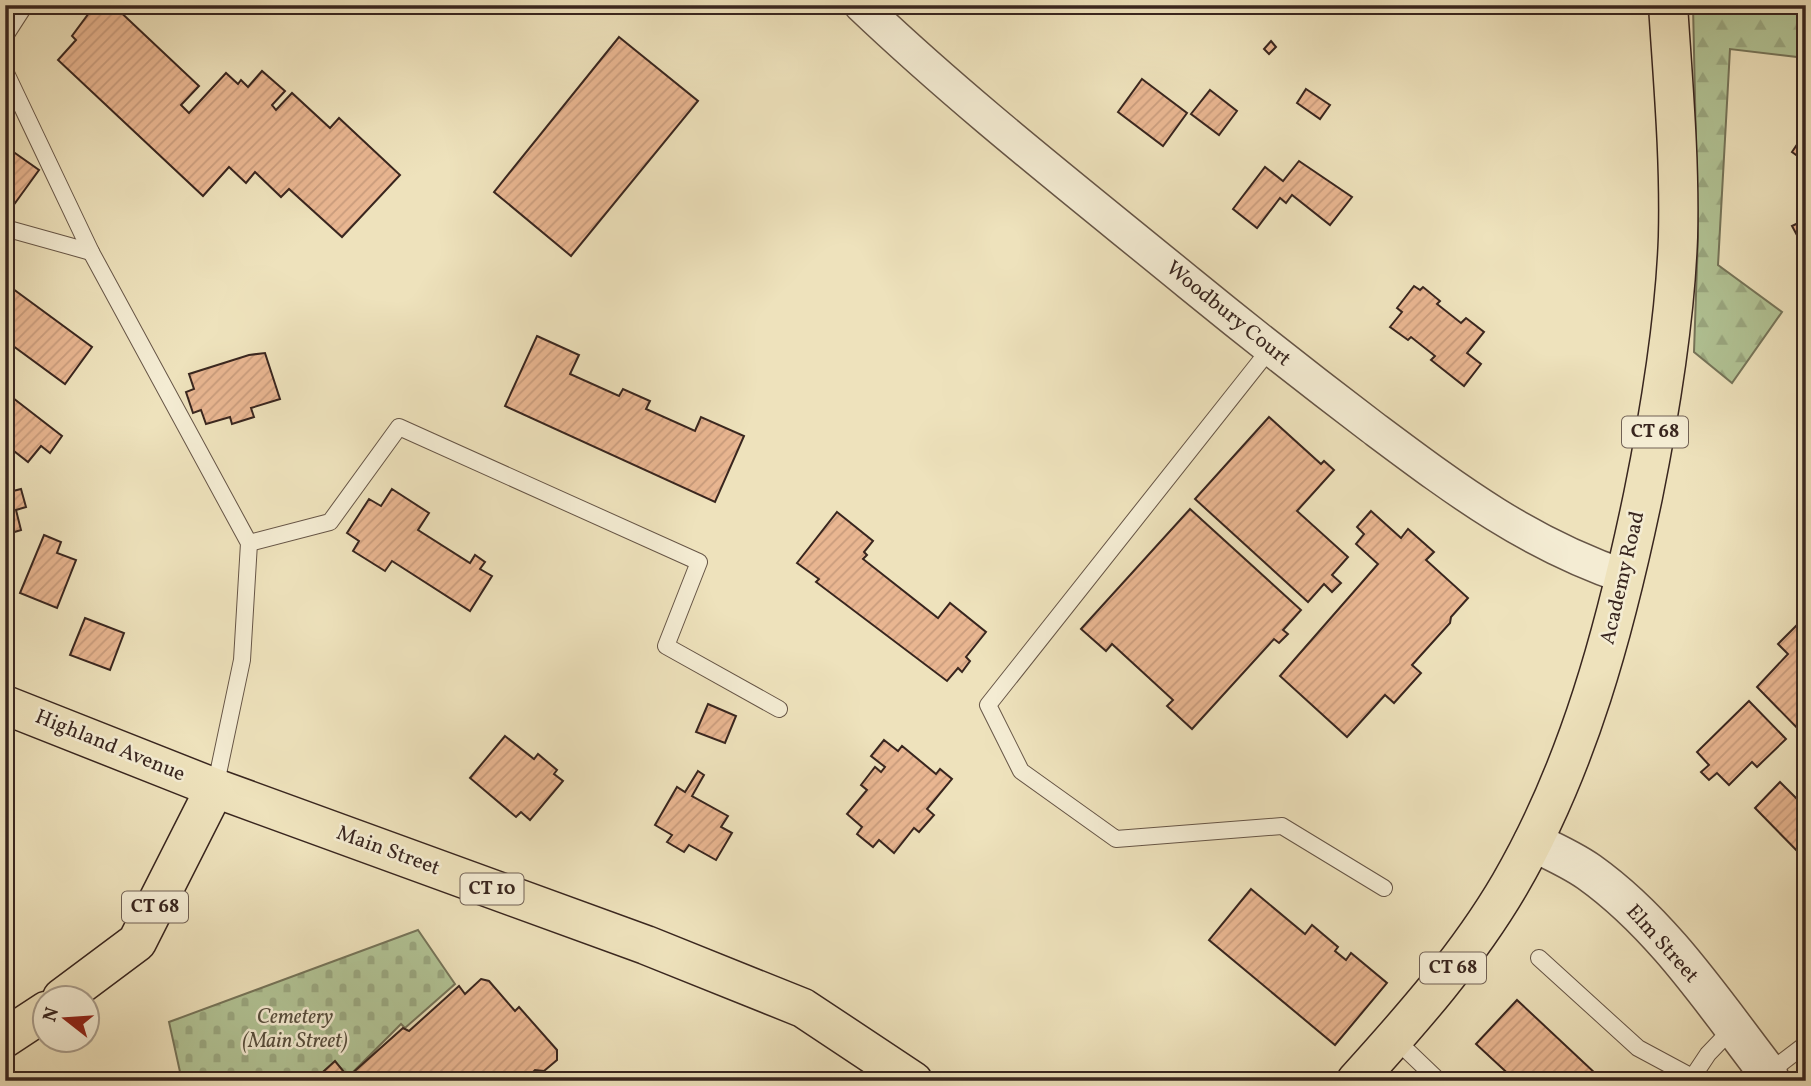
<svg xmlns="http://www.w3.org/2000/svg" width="1811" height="1086" font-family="Vollkorn,serif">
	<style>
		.forest { fill: url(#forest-firs); stroke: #76755a; stroke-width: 2 }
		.cemetery { fill: url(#cemetery-stones); stroke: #76755a; stroke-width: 2 }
		.building { fill: url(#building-hatch); stroke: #39261f; stroke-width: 2 }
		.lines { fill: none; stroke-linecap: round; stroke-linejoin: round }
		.service-casing { stroke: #665546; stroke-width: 18 }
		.minor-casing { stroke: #665546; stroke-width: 36 }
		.tertiary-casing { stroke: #665546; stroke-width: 41 }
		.primary-casing { stroke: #39261f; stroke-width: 41 }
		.trunk-casing { stroke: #39261f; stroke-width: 41 }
		.service { stroke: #f4ecd3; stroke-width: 16 }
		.minor { stroke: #f4ecd3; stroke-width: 33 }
		.tertiary { stroke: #f4ecd3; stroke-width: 38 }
		.primary { stroke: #eee2bc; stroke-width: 38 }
		.trunk { stroke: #eee2bc; stroke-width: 38 }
		.labels { text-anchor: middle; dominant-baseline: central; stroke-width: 5; stroke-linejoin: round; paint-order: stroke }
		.shield { fill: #f4ecd3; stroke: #716155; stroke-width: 2 }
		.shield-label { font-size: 19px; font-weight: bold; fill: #39261f }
		.street-label { font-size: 21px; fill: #39261f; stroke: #f4ecd3 }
		.park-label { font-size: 21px; font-style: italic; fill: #574e3d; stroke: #f4ecd3 }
	</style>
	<defs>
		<pattern id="forest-firs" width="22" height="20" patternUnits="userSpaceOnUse" patternTransform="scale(1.75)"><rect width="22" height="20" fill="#b2c496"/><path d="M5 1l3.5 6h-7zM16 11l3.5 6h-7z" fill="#9aa881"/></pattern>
		<pattern id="cemetery-stones" width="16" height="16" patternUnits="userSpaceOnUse" patternTransform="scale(1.75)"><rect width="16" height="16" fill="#b2c496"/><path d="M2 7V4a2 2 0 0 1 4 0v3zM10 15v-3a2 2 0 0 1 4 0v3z" fill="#9aa881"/></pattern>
		<pattern id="building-hatch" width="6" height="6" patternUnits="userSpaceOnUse" patternTransform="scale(1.75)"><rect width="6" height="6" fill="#e9b691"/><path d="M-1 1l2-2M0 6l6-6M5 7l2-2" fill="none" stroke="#c99c7d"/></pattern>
	</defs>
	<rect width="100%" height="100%" fill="#eee2bc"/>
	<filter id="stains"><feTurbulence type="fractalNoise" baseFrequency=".00286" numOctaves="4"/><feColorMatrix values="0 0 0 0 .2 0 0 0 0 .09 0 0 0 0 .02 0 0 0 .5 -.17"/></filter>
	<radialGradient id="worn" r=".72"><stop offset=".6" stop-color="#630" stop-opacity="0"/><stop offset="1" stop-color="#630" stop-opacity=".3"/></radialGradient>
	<!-- forest -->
	<polygon class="forest" points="1693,5 1806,5 1806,58 1730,49 1718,265 1782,312 1732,383 1694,352 1698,237"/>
	<!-- cemetery -->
	<polygon class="cemetery" points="418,930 455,984 405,1028 401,1024 348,1077 335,1062 313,1081 182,1081 169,1022"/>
	<!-- building -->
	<g class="building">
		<polygon points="95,5 113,5 199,86 181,105 189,113 226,73 238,84 241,80 248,87 262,71 285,91 272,105 276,110 292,93 330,128 339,118 400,175 342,237 289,189 281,197 255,172 246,183 229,167 203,196 58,60 76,40 72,36"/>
		<polygon points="619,37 698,101 571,256 494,192"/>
		<polygon points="1271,41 1276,47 1269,54 1264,49"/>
		<polygon points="1142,79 1187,113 1163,146 1118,112"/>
		<polygon points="1306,89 1330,105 1320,119 1297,103"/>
		<polygon points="1210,90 1237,111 1219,135 1191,114"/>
		<polygon points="1806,131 1806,162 1792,152"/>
		<polygon points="5,146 39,170 5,217"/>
		<polygon points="1299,161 1352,197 1330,225 1292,195 1286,203 1280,198 1257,228 1233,209 1265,167 1283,181"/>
		<polygon points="1806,219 1806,252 1792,226"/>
		<polygon points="5,283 92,347 65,384 5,340"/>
		<polygon points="1414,286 1420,290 1423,287 1440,301 1437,304 1461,323 1466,318 1484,332 1467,353 1481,364 1464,386 1431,360 1435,356 1411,337 1408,340 1390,327 1402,312 1397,308"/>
		<polygon points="537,336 579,355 570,374 619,396 623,389 650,401 646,409 695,431 701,417 744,436 715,502 505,406"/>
		<polygon points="265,353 280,399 251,408 254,417 232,424 230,417 206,424 201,410 193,413 186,392 194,389 189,374 249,355"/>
		<polygon points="13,398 62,436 50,453 41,446 28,462 5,444 5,408"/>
		<polygon points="1269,417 1321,464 1324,461 1334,470 1297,511 1348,557 1332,575 1341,583 1332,592 1324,584 1308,602 1195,499"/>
		<polygon points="21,489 26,507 16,510 21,530 5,535 5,493"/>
		<polygon points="392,489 429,513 418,530 470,563 475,555 485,562 480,569 492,576 470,611 392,561 385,571 353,551 359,541 347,533 369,499 381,506"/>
		<polygon points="1190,509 1301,610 1283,630 1288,634 1279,643 1274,639 1192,729 1167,706 1173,700 1112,644 1106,651 1081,629"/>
		<polygon points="1371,511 1401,538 1408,529 1434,552 1426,560 1468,598 1451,617 1450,623 1412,665 1421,673 1394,703 1385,695 1347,737 1280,676 1378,564 1356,544 1364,534 1357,527"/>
		<polygon points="837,512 873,541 864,552 867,555 863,559 938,618 950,603 986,632 966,657 970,661 962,672 958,668 947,681 816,582 819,579 797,563"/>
		<polygon points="44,535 61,542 57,553 76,560 57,608 20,593"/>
		<polygon points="1806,616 1806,737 1757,687 1788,654 1778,644"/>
		<polygon points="85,618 124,633 110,670 70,655"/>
		<polygon points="1749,701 1786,739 1757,767 1752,762 1729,785 1717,773 1709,780 1701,772 1709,765 1697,752"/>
		<polygon points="708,704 736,716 725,743 696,732"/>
		<polygon points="505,736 534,759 538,754 557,770 554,774 563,781 530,820 521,812 516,817 470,778"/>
		<polygon points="884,740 898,751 902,746 936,774 940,769 952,779 927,809 934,815 919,832 914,828 894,853 879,840 873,847 857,834 862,827 847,814 867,790 861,785 875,767 881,772 885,767 871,756"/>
		<polygon points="698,771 704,775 692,796 728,816 721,827 732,833 716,860 689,845 684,852 667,842 672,835 655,825 677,787 685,792"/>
		<polygon points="1780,782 1806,808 1806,860 1755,808"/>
		<polygon points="1251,889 1305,934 1312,925 1338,947 1335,951 1346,960 1351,953 1387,983 1335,1045 1209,940"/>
		<polygon points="481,979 489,981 515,1011 519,1007 557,1050 557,1060 544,1071 535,1070 524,1081 313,1081 335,1061 348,1077 403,1028 409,1031 459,986 465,994"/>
		<polygon points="1517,1000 1596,1074 1594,1081 1516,1081 1476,1044"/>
	</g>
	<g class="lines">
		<defs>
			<g id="service">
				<polyline points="5,36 25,5"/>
				<polyline points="5,71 91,252 249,543 242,660 215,788"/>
				<polyline points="5,228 91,252"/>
				<polyline points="1270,349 988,705 1021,771 1116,839 1282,826 1384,888"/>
				<polyline points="249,543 330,522 399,427 699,562 666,646 779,709"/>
				<polyline points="1539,958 1638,1048 1692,1077"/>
				<polyline points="1394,1038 1439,1081"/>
				<polyline points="1768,1073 1806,1044"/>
				<polyline points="1690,1081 1708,1054 1733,1028"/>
			</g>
			<path id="minor" d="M 861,5 C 965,104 1078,192 1189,283 C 1249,332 1310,380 1372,427 C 1455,489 1526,543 1626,577"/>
			<path id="tertiary" d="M 1533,842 C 1552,851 1572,860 1589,872 C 1662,924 1714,1003 1768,1073 L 1769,1081"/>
			<g id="primary">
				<polyline points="62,998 137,942 215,788"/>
				<polyline points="5,1038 46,1011"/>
				<path d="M 1356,1081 C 1412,1019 1468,956 1510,884 C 1579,765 1615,630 1643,496 C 1660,412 1675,323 1678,237 C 1680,160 1673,82 1668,5"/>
			</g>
			<polyline id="trunk" points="5,705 215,788 646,945 803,1008 913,1081"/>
		</defs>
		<!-- service casing -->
		<use href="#service" class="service-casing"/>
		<!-- minor casing -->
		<use href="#minor" class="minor-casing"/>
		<!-- tertiary casing -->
		<use href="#tertiary" class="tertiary-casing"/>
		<!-- primary casing -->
		<use href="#primary" class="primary-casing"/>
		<!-- trunk casing -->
		<use href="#trunk" class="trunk-casing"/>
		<!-- service -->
		<use href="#service" class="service"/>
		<!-- minor -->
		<use href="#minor" class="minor"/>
		<!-- tertiary -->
		<use href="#tertiary" class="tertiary"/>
		<!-- primary -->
		<use href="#primary" class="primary"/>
		<!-- trunk -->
		<use href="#trunk" class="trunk"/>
	</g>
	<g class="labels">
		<!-- shield labels -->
		<g class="shield">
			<rect x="1622" y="416.5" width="66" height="31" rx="5"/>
			<rect x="460.5" y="873.5" width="63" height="31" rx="5"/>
			<rect x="122" y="891.5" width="66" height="31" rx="5"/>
			<rect x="1420" y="952.5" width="66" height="31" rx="5"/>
		</g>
		<g class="shield-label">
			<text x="1655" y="432">CT 68</text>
			<text x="492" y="889">CT 10</text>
			<text x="155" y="907">CT 68</text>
			<text x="1453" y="968">CT 68</text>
		</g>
		<!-- street labels -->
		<g class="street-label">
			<text transform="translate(1228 314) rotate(39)">Woodbury Court</text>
			<text transform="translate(1623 578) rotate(-77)">Academy Road</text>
			<text transform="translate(110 746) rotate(22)">Highland Avenue</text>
			<text transform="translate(388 851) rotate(20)">Main Street</text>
			<text transform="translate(1662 944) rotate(48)">Elm Street</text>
		</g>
		<!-- park labels -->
		<g class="park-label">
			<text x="295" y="1017">Cemetery<tspan x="295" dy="24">(Main Street)</tspan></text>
		</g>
	</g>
	<!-- margin -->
	<rect width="1811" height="1086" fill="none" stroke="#eee2bc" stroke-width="28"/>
	<rect x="7" y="7" width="1797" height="1072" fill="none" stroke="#39261f" stroke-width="3.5"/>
	<rect x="14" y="14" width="1783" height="1058" fill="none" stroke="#39261f" stroke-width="2"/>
	<!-- north arrow -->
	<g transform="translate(66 1019) rotate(287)"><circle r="33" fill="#f4ecd3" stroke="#a99d8b" stroke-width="2"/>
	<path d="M0-5L12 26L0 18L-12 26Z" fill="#8f2418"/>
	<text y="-10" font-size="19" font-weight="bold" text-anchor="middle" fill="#39261f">N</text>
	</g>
	<rect width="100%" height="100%" filter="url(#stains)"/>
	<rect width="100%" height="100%" fill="url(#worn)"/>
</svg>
